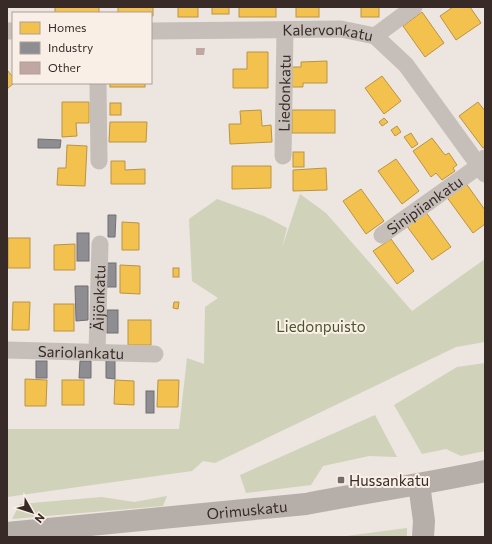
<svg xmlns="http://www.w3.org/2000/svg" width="492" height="544" font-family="Commissioner,sans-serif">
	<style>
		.green { fill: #d0d2ba }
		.homes { fill: #f2c14e; stroke: #ba9442 }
		.industry { fill: #8d8d92; stroke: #736f72 }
		.building { fill: #c1a7a1 }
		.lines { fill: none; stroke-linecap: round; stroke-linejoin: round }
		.street { stroke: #c6beb9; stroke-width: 17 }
		.secondary { stroke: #b6aea9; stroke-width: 22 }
		.poi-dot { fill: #766b68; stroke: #faefe7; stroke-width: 1.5 }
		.labels { text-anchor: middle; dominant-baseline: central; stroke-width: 4; stroke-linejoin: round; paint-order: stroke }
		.street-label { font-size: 15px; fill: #372a27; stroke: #faefe7 }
		.park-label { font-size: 15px; fill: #4a562a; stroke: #faefe7 }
		.poi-label { font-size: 15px; fill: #372a27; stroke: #faefe7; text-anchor: start }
	</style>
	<rect width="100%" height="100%" fill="#ece5e0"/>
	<!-- green -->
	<g class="green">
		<polygon points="300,194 326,213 412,311 485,259 485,342 456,347 215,463 203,461 192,471 7,497 7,429 179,429 187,358 204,364 205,307 218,298 192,281 189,219 217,199 264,216 287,228 282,248"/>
		<polygon points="485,363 485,451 461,456 446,449 422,454 394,405 457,367"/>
		<polygon points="375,415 397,457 369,456 323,466 311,485 246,493 240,475"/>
		<polygon points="167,496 163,506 12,519 20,504 102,497 134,502"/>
		<polygon points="407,528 407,537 339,537"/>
	</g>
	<!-- homes -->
	<g class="homes">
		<rect x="55" y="7" width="44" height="6"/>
		<polygon points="118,7 153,7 153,16 151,16 151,13 118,13"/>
		<rect x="178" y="7" width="20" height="10"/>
		<rect x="212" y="7" width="17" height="7"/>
		<rect x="239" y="7" width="37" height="10"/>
		<rect x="296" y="7" width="23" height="10"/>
		<rect x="361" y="7" width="18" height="10"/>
		<polygon points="453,7 470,7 481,23 456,40 440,16"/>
		<polygon points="422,12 444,43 425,57 403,26"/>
		<polygon points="247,52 268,52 268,88 233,88 233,69 247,69"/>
		<polygon points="327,61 327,83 303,83 303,87 292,87 292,67 301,67 301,62"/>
		<polygon points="7,70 13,77 14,83 7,89"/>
		<polygon points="382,76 401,101 384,114 365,88"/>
		<rect x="110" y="83" width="35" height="4"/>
		<polygon points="62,102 89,102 89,123 76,123 77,136 62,137"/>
		<polygon points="478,102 485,111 485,147 483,148 459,116"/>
		<rect x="110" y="103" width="11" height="12"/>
		<polygon points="261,110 262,126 271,125 272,142 230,144 229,124 241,124 240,111"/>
		<rect x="292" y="110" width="43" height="23"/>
		<polygon points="384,118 388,122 382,126 379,122"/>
		<polygon points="110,122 147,122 146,142 109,142"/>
		<polygon points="397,126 401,132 395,136 391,130"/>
		<polygon points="411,133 418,144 412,148 404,137"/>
		<polygon points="432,138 445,155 449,153 457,165 453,168 455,171 442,180 436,173 431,177 413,151"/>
		<polygon points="67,145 87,146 85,186 57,185 58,168 66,168"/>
		<rect x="293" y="152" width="11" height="15"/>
		<polygon points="396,159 419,191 402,204 378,171"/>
		<polygon points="111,161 125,161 125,170 145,169 145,184 111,184"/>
		<polygon points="232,166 271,166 271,188 232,189"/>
		<polygon points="326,168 327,190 293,191 293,170"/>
		<polygon points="465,182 485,210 485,224 473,233 446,196"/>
		<polygon points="361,189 384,221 366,234 343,201"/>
		<polygon points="425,211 451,247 432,260 406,225"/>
		<polygon points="122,222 139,223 139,250 122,250"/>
		<rect x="8" y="238" width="22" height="30"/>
		<polygon points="391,239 414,271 397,284 373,251"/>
		<polygon points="75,244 75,270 54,270 54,245"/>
		<polygon points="120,265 140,266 140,294 120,293"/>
		<rect x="173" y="268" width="6" height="9"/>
		<polygon points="13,302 30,302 29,330 12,330"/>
		<polygon points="174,302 179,302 178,309 173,308"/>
		<rect x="54" y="304" width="20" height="27"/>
		<rect x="128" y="320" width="23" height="25"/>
		<polygon points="25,379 47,380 46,406 25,406"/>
		<rect x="62" y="380" width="22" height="25"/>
		<polygon points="115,380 134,381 134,405 114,404"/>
		<polygon points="158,380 179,380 178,407 157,407"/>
	</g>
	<!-- industry -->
	<g class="industry">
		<polygon points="38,139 61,140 60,148 38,148"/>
		<polygon points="108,215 116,215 115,237 108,237"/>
		<rect x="77" y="233" width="12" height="28"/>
		<rect x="107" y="263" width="9" height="24"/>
		<polygon points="75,286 88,286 88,320 76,321"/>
		<rect x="107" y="310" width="11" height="23"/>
		<rect x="36" y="361" width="11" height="17"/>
		<polygon points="80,361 91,361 91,378 79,378"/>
		<polygon points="106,361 115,361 115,379 106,378"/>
		<rect x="146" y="391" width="8" height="22"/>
	</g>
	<!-- building -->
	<polygon class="building" points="196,48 205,48 204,55 196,55"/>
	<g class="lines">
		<!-- street -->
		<g class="street">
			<polyline points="7,31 13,31"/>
			<path id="s1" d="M 151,31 L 341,29 L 375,36 L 406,65 L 485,174"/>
			<polyline points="375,36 414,7"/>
			<polyline points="98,83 99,161"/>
			<path id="s2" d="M 283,156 L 285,31"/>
			<path id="s3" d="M 382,235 L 479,166 L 485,158"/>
			<path id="s4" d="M 7,350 L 155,354"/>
			<path id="s5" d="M 97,352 L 100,244"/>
		</g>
		<!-- secondary -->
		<g class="secondary">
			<polyline points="419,484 424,521 423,537"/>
			<path id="s6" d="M 7,533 L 306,504 C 366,492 426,484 485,471"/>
		</g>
	</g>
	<!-- markers -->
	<rect class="poi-dot" x="337" y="476" width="8" height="8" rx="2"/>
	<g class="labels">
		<!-- street labels -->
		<g class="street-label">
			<text stroke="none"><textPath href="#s1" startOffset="177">Kalervonkatu</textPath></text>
			<text stroke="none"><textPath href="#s2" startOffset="63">Liedonkatu</textPath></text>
			<text stroke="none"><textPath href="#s3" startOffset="52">Sinipiiankatu</textPath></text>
			<text stroke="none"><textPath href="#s5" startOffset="54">Äijönkatu</textPath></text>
			<text stroke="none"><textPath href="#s4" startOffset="74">Sariolankatu</textPath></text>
			<text stroke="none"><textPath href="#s6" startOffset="241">Orimuskatu</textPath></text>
		</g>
		<!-- park labels -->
		<g class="park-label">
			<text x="321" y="326">Liedonpuisto</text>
		</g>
		<!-- poi labels -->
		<g class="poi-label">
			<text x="349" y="480">Hussankatu</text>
		</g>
	</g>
	<!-- border -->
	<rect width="492" height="544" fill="none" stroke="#372a27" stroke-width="16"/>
	<!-- legend -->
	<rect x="12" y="12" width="140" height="72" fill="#faefe7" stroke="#aca09a"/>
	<rect x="20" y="22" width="20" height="12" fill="#f2c14e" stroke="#aca09a"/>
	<text x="48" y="32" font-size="12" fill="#372a27">Homes</text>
	<rect x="20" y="42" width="20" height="12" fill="#8d8d92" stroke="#aca09a"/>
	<text x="48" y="52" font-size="12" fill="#372a27">Industry</text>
	<rect x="20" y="62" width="20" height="12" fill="#c1a7a1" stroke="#aca09a"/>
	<text x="48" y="72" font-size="12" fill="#372a27">Other</text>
	<!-- north arrow -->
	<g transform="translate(32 512) rotate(129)" stroke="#faefe7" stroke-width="3" paint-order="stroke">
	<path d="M0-3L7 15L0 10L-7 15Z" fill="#372a27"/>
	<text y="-6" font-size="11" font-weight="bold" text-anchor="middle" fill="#372a27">N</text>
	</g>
</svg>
